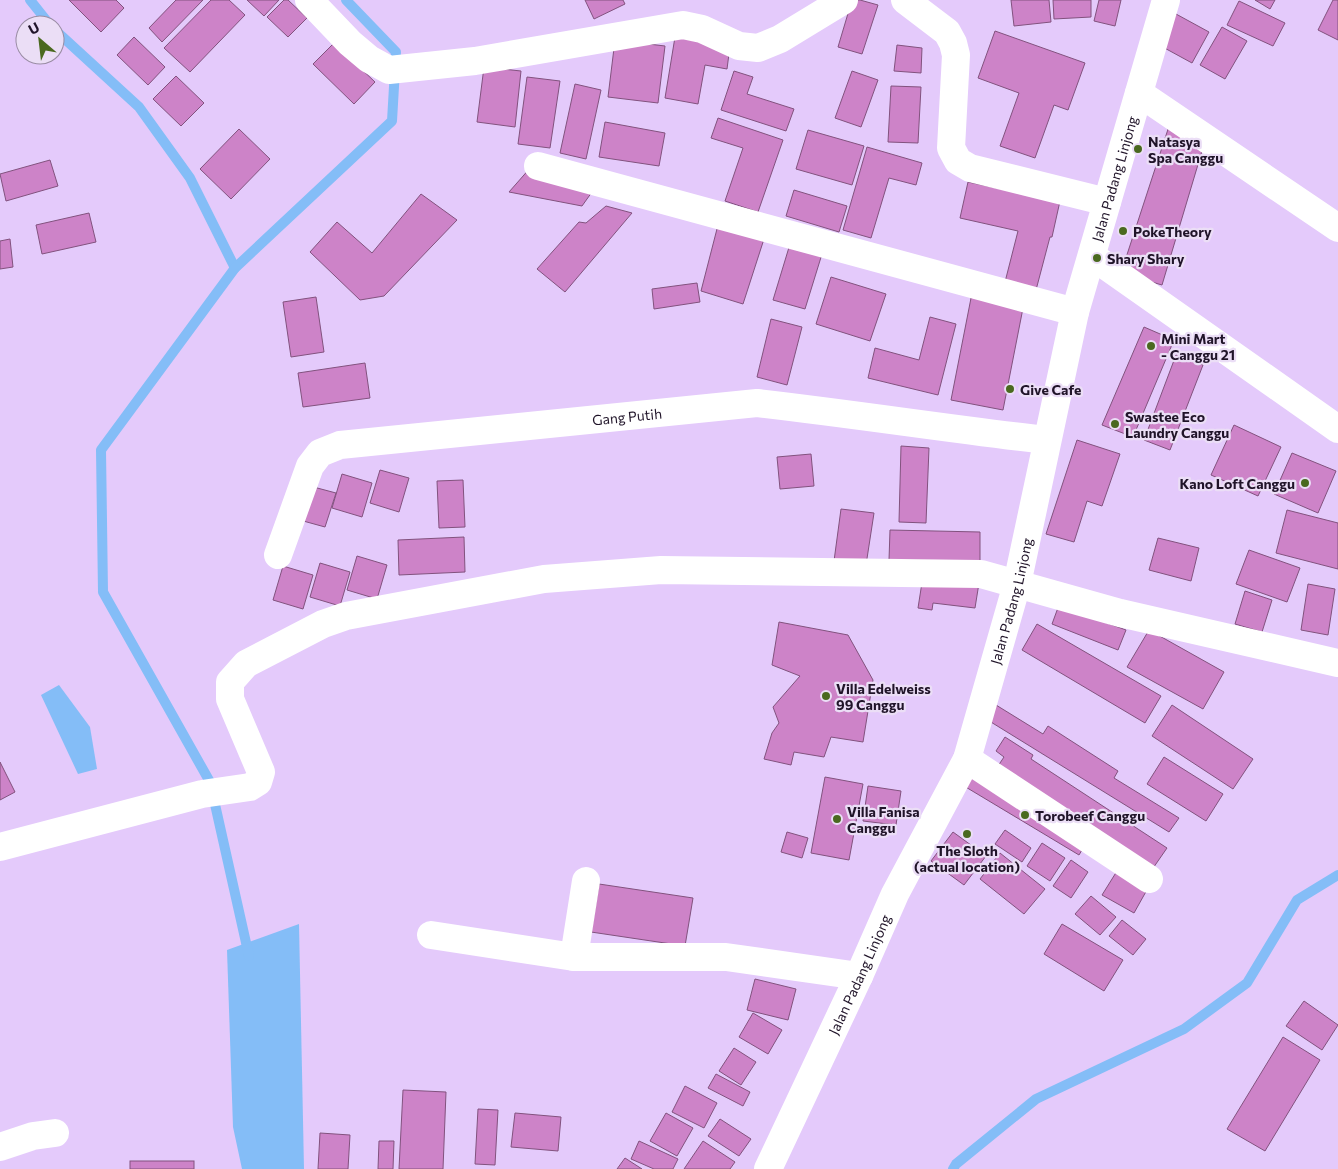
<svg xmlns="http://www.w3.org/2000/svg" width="1338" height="1169" font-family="Commissioner,sans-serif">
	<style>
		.water { fill: #84bdf7 }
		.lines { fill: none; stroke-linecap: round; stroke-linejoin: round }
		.stream { stroke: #84bdf7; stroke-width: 10 }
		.building { fill: #cd83c8; stroke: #82527e }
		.minor { stroke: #fff; stroke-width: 28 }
		.poi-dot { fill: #4a691f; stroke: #ebdef6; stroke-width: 2 }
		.labels { text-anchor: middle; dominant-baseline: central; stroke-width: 4.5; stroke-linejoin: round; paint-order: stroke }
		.poi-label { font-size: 14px; font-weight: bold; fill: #201429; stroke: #ebdef6; text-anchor: start }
		.street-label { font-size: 14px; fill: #201429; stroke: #ebdef6 }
	</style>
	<rect width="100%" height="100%" fill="#e4cafb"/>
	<!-- water -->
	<g class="water">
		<polygon points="59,685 90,727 97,769 78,774 41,695"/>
		<polygon points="299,924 304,1169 242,1169 233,1127 227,950"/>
	</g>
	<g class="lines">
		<!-- stream -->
		<g class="stream">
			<polyline points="30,0 50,25"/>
			<polyline points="55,30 139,107 190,178 235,268"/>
			<polyline points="249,956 210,782 103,592 101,450 235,268 392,121 396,52 346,0"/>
			<polyline points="953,1169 956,1164 1036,1099 1184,1029 1247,983 1297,900 1338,875"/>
		</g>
	</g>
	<!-- building -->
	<g class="building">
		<polygon points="69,0 116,0 124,8 101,32"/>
		<polygon points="176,0 203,0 162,42 149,28"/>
		<polygon points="211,0 229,0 245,15 190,72 164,48"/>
		<polygon points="247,0 279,0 264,16"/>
		<polygon points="284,0 288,0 307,18 288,37 267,17"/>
		<polygon points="585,0 623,0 625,4 594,19"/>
		<polygon points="852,0 860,0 878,5 862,54 838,47"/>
		<polygon points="1011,0 1049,0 1051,22 1014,26"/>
		<polygon points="1053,0 1091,0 1091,17 1054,19"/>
		<polygon points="1099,0 1121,0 1115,26 1094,21"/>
		<polygon points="1255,0 1275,0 1270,9"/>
		<polygon points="1333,0 1338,0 1338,40 1318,30"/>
		<polygon points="1239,1 1285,23 1273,46 1227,25"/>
		<polygon points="1176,14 1209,32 1192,63 1159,45"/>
		<polygon points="1222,27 1247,41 1225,79 1200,65"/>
		<polygon points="995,31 1085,63 1068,110 1054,105 1035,158 1000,146 1019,93 978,78"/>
		<polygon points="134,37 165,67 148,85 117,55"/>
		<polygon points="675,37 730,46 727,69 705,65 698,104 665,98"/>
		<polygon points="615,40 665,46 658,103 608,97"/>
		<polygon points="334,43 375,82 354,104 313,64"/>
		<polygon points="897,45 922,48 921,73 894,71"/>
		<polygon points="484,67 521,71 515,127 477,122"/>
		<polygon points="734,71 753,77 747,94 794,109 786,131 721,110"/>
		<polygon points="852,71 878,80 861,127 835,118"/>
		<polygon points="176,76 204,103 181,126 153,99"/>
		<polygon points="527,77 560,81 550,148 518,144"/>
		<polygon points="575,84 601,90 586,159 560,153"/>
		<polygon points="891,86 921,87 918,143 888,142"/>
		<polygon points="1172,117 1205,141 1162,285 1121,273"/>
		<polygon points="718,118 783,140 758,212 725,201 743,148 711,138"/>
		<polygon points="605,122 665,133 659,166 599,157"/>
		<polygon points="239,129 270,159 231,199 200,169"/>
		<polygon points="808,130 864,146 852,185 796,169"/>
		<polygon points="867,147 922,163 916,185 889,178 871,238 843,230"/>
		<polygon points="50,160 58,186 6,201 0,174"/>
		<polygon points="531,167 597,185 582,206 509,192"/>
		<polygon points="968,182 1060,201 1052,237 1050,237 1036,290 1005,282 1018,231 960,218"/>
		<polygon points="794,190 847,206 839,232 786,216"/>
		<polygon points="421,194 457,220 384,296 360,300 310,252 337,222 372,253"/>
		<polygon points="606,206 632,213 565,292 537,269 579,222 586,223"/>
		<polygon points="89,213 96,242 42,254 36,225"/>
		<polygon points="718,225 764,239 743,304 701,291"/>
		<polygon points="10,239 13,267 0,269 0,241"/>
		<polygon points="790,244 822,254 805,309 773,300"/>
		<polygon points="831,277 886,294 870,341 816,324"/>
		<polygon points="697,283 700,302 654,309 652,289"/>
		<polygon points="972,293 1024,303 1003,410 951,400"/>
		<polygon points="316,297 324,352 291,357 283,302"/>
		<polygon points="930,317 956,324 938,395 868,378 875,348 919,360"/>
		<polygon points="771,319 802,327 787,385 757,377"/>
		<polygon points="1144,327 1174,340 1133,437 1102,425"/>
		<polygon points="1176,355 1203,365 1170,450 1144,440"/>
		<polygon points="365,363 370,398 303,407 298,373"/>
		<polygon points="1234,425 1281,447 1258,496 1211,475"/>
		<polygon points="1077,440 1120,454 1102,506 1087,501 1074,542 1046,534"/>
		<polygon points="901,446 929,448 926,523 899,522"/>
		<polygon points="1292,453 1336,471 1318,513 1274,494"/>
		<polygon points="811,454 814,486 780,489 777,457"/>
		<polygon points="380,470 409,478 399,512 370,503"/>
		<polygon points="342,474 372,483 362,517 332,508"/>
		<polygon points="463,480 465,527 439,528 437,481"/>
		<polygon points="306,485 336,493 325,527 296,519"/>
		<polygon points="841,509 874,513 866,565 834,561"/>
		<polygon points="1287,510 1338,523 1338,569 1276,553"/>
		<polygon points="890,530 980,532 980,561 889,560"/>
		<polygon points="464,537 465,572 399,575 398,540"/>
		<polygon points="1158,538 1199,548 1191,581 1149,570"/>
		<polygon points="1249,550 1300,568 1287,602 1236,584"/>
		<polygon points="357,556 387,565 377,599 347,590"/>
		<polygon points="320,563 350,572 340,606 310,597"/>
		<polygon points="283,566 313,575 303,609 273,600"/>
		<polygon points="923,576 979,583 975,608 933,603 932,610 918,608"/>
		<polygon points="1308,584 1335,589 1328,635 1301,630"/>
		<polygon points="1245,591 1272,600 1262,632 1235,624"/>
		<polygon points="1059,605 1126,630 1118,650 1052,624"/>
		<polygon points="779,622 848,635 873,680 863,742 831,737 824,757 794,752 791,765 764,759 772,733 779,723 773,707 800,676 772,665"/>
		<polygon points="1037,624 1161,696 1145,723 1022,650"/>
		<polygon points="1149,630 1224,672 1203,709 1127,667"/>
		<polygon points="996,705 1043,734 1048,726 1118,771 1114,778 1179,818 1169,832 986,719"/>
		<polygon points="1172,705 1253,759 1233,789 1152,736"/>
		<polygon points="1005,737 1033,755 1031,759 1167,848 1149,874 994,772 1004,757 996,751"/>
		<polygon points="1164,757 1223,794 1206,821 1147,784"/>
		<polygon points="0,762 15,792 0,800"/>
		<polygon points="971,775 1085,845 1079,855 964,786"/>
		<polygon points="825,777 863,784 849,860 811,853"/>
		<polygon points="868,786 901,791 896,825 863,821"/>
		<polygon points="1005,830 1031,848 1022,862 995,844"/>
		<polygon points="787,832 808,838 802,858 781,852"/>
		<polygon points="953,832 986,856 964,885 931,861"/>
		<polygon points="1042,843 1065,858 1050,881 1027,866"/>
		<polygon points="1000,853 1045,889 1024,914 980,879"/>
		<polygon points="1071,860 1088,872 1071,898 1053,886"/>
		<polygon points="1117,871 1148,888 1134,913 1102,895"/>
		<polygon points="599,884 693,898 685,946 591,932"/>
		<polygon points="1091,896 1116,917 1100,935 1075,914"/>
		<polygon points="1122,920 1146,939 1133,955 1109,936"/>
		<polygon points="1062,924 1123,960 1104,991 1044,954"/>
		<polygon points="755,979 796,989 788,1020 747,1010"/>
		<polygon points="1304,1001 1338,1025 1322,1050 1286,1026"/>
		<polygon points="753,1013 782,1030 768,1054 739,1037"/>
		<polygon points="1283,1037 1320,1060 1265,1151 1227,1129"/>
		<polygon points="734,1048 756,1062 741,1085 719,1071"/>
		<polygon points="716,1074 750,1092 743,1106 708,1088"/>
		<polygon points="685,1086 717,1103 704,1128 672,1112"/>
		<polygon points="403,1090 446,1092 443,1169 399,1169"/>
		<polygon points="478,1109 498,1110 495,1165 475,1164"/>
		<polygon points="515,1113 561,1117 558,1151 511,1147"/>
		<polygon points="666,1113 693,1128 677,1156 650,1141"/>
		<polygon points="720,1119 751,1139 739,1156 708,1136"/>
		<polygon points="320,1133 350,1135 348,1169 318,1169"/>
		<polygon points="379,1141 394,1141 393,1169 378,1169"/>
		<polygon points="639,1141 678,1159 673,1169 654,1169 631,1159"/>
		<polygon points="703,1141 735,1162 730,1169 684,1169"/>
		<polygon points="625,1158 642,1169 617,1169"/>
		<rect x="130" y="1161" width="64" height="8"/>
	</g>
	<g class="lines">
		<!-- minor -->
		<g class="minor">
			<polyline points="309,0 350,43 369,59 389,70 475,61 683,25 702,29 739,46 758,48 780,39 844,0"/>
			<polyline points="905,0 947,32 953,43 956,55 951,148 958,161 970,168 1107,202"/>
			<polyline points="1139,93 1338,228"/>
			<polyline points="538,166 1075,312"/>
			<polyline points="1092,256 1338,429"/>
			<path id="s1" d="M 278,555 L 310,466 L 320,453 L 340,445 L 757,403 C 854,414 950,429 1046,440"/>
			<polyline points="967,759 1149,879"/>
			<polyline points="0,847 202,794 250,787 258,782 261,772 230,699 230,682 246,664 323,624 346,616 544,579 661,570 981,574 1120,613 1338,663"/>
			<polyline points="431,935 574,957 726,957 859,976"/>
			<polyline points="574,957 586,881"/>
			<polyline points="0,1147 33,1136 55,1133"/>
			<path id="s2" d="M 768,1169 L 859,976 L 895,894 L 967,759 L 1017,584 L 1075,312 L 1166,0"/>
		</g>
	</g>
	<!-- markers -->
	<g class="poi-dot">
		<circle cx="1138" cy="149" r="5"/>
		<circle cx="1123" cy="231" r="5"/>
		<circle cx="1097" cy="258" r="5"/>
		<circle cx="1151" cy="346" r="5"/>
		<circle cx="1010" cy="389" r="5"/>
		<circle cx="1115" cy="424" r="5"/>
		<circle cx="1305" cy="483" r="5"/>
		<circle cx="826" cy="696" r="5"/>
		<circle cx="1025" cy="815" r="5"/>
		<circle cx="837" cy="819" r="5"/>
		<circle cx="967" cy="834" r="5"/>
	</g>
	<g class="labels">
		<!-- poi labels -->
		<g class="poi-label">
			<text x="1148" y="141">Natasya<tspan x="1148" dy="16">Spa Canggu</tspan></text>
			<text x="1133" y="231">PokeTheory</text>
			<text x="1107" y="258">Shary Shary</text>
			<text x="1161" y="338">Mini Mart<tspan x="1161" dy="16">- Canggu 21</tspan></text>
			<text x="1020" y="389">Give Cafe</text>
			<text x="1125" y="416">Swastee Eco<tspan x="1125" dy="16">Laundry Canggu</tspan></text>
			<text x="1295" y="483" text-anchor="end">Kano Loft Canggu</text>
			<text x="836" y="688">Villa Edelweiss<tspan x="836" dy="16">99 Canggu</tspan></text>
			<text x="847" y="811">Villa Fanisa<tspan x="847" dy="16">Canggu</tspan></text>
			<text x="1035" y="815">Torobeef Canggu</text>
			<text x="967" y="850" text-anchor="middle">The Sloth<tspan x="967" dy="16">(actual location)</tspan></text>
		</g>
		<!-- street labels -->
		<g class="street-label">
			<text stroke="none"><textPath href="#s2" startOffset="1055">Jalan Padang Linjong</textPath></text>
			<text stroke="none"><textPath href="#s1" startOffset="421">Gang Putih</textPath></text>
			<text stroke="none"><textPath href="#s2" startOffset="620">Jalan Padang Linjong</textPath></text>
			<text stroke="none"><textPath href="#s2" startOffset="215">Jalan Padang Linjong</textPath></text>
		</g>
	</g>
	<!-- north arrow -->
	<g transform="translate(40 40) rotate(332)"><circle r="24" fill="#ebdef6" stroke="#9a8da4"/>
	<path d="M0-4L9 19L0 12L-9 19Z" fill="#4a691f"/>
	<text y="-8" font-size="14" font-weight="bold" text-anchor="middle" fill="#201429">U</text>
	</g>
</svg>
